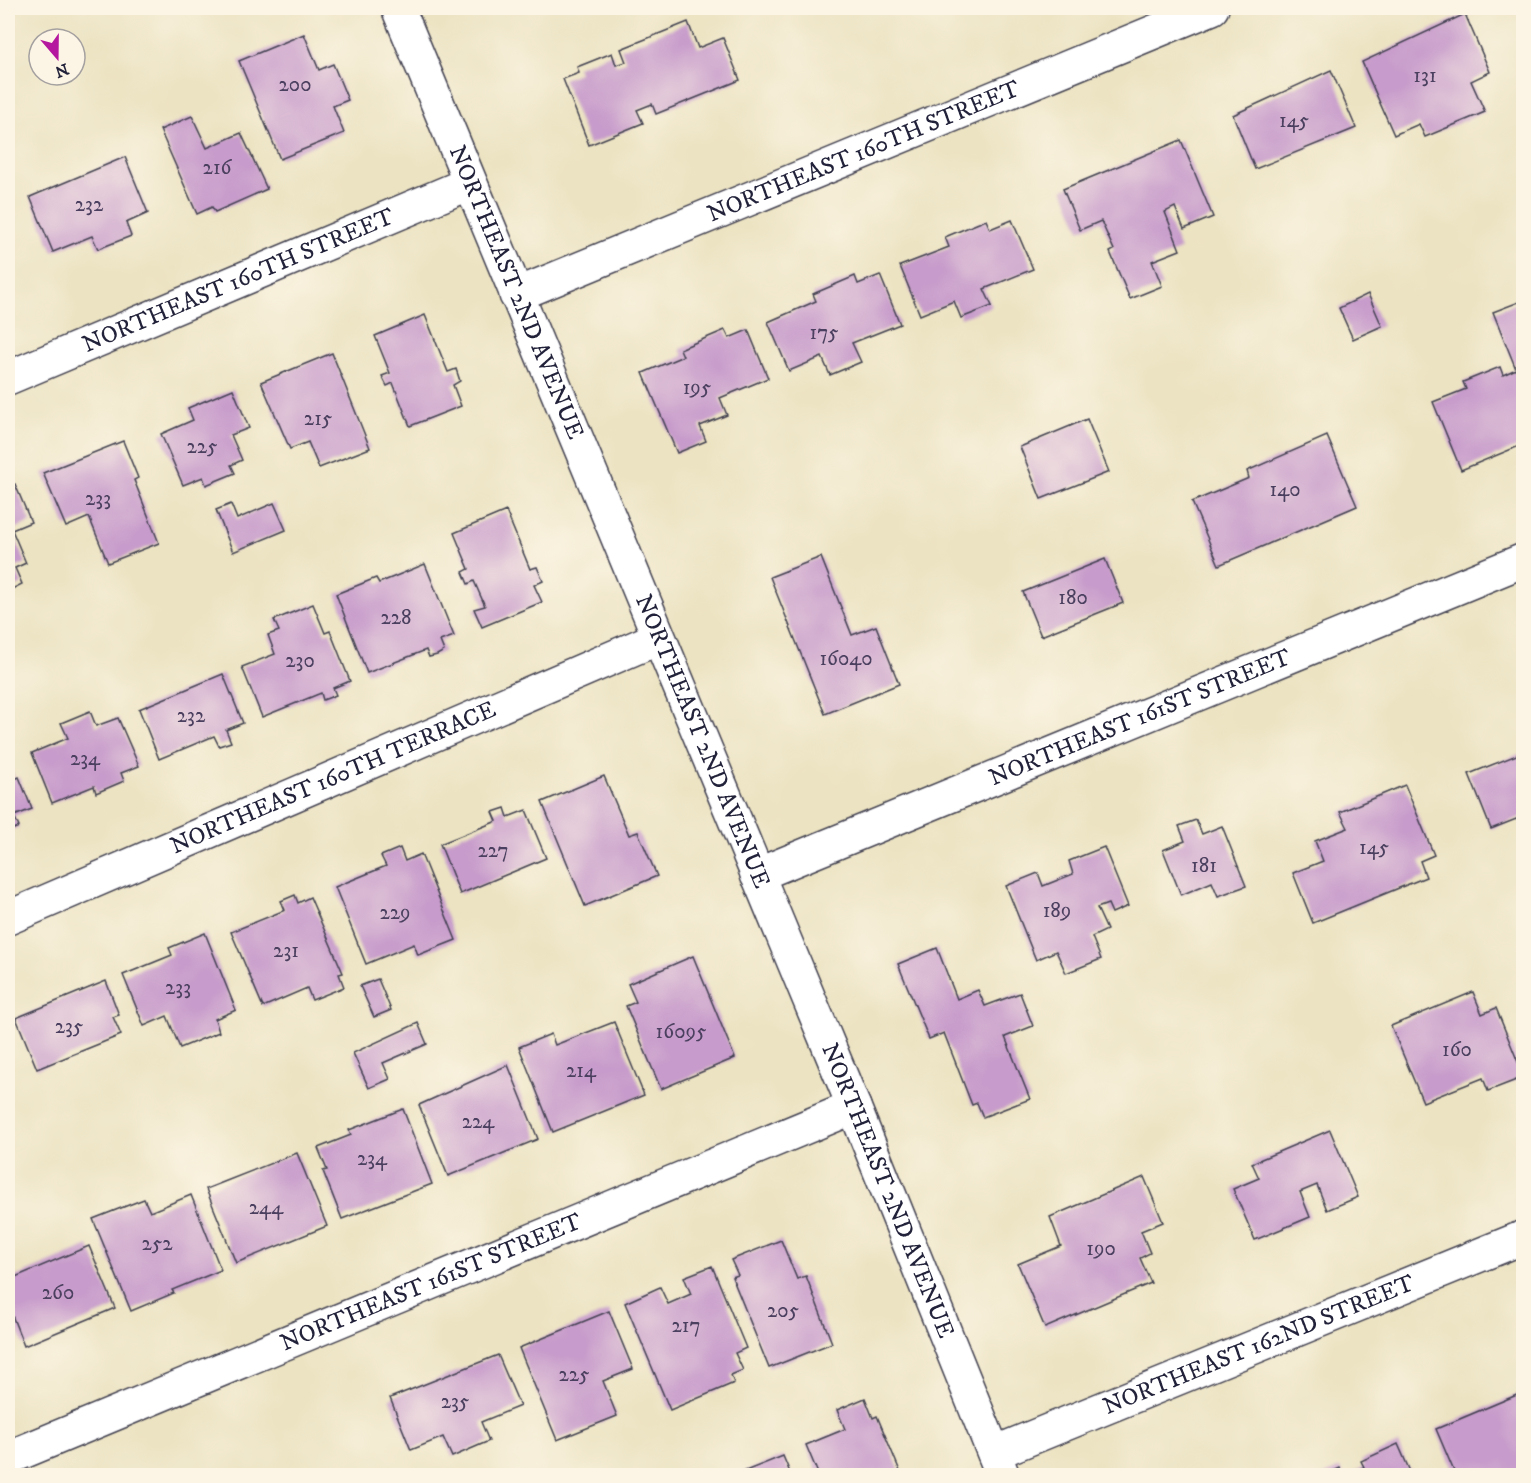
<svg xmlns="http://www.w3.org/2000/svg" width="1531" height="1483" font-family="'IM FELL DW Pica',serif">
	<style>
		.building { fill: #c79bcb }
		.lines { fill: none; stroke-linecap: round; stroke-linejoin: round }
		.minor-casing { stroke: #403f4f; stroke-width: 36 }
		.tertiary-casing { stroke: #403f4f; stroke-width: 36 }
		.minor { stroke: #fff; stroke-width: 33 }
		.tertiary { stroke: #fff; stroke-width: 33 }
		.labels { text-anchor: middle; dominant-baseline: central; stroke-width: 5; stroke-linejoin: round; paint-order: stroke }
		.number-label { font-size: 21px; fill: #4b405f }
		.street-label { font-size: 24px; fill: #22223b; stroke: #fcf5e5 }
	</style>
	<rect width="100%" height="100%" fill="#fcf5e5"/>
	<filter id="ink" filterUnits="userSpaceOnUse"><feTurbulence type="fractalNoise" baseFrequency=".0167" numOctaves="2"/><feDisplacementMap in="SourceGraphic" scale="12" xChannelSelector="R" yChannelSelector="G"/><feConvolveMatrix kernelMatrix="1 2 1 2 8 2 1 2 1" color-interpolation-filters="sRGB"/></filter>
	<filter id="wash" filterUnits="userSpaceOnUse"><feTurbulence type="fractalNoise" baseFrequency=".008" numOctaves="4" result="noise"/><feDisplacementMap in="SourceGraphic" scale="24" xChannelSelector="R" yChannelSelector="G"/><feGaussianBlur stdDeviation="1.35" result="paint"/><feColorMatrix in="noise" values="0 0 0 0 0 0 0 0 0 0 0 0 0 0 0 0 0 1.4 0 .05"/><feComposite in="paint" operator="in"/></filter>
	<g filter="url(#wash)">
		<rect width="100%" height="100%" fill="#ece3c2"/>
		<g id="blocks">
			<!-- building -->
			<g class="building">
				<polygon points="1465,14 1490,72 1471,81 1485,112 1425,137 1419,124 1394,135 1362,62"/>
				<polygon points="688,22 698,48 723,38 740,80 656,114 652,104 637,110 643,123 589,145 563,79 579,73 577,67 612,53 616,65 626,62 621,49"/>
				<polygon points="304,34 319,70 333,64 348,100 333,106 344,133 280,159 239,61"/>
				<polygon points="1331,70 1356,128 1255,169 1233,115"/>
				<polygon points="192,116 207,148 241,133 267,189 215,212 212,207 197,214 160,130"/>
				<polygon points="1181,140 1213,217 1184,229 1175,207 1165,212 1180,250 1152,261 1162,286 1130,299 1110,252 1114,250 1101,221 1080,230 1063,189"/>
				<polygon points="125,157 148,213 126,223 131,236 98,249 92,236 53,252 30,197"/>
				<polygon points="986,220 990,229 1012,220 1033,269 984,289 992,306 961,318 954,301 920,315 900,266 949,247 945,237"/>
				<polygon points="880,275 900,324 852,343 861,362 830,375 822,357 789,371 768,322 816,301 813,294 855,276 858,284"/>
				<polygon points="1368,294 1382,326 1353,339 1339,308"/>
				<polygon points="1524,300 1524,444 1461,470 1433,402 1466,389 1463,382 1500,367 1503,375 1516,369 1493,312"/>
				<polygon points="425,315 448,372 456,369 460,381 453,385 461,406 410,426 393,383 387,386 382,376 390,373 375,336"/>
				<polygon points="725,330 729,338 748,330 768,378 720,398 727,415 700,426 706,441 677,453 643,373 683,356 680,349"/>
				<polygon points="332,353 370,448 319,468 308,442 290,449 261,382"/>
				<polygon points="233,389 249,428 231,435 242,460 231,465 235,473 206,485 203,477 183,485 161,434 193,420 188,408"/>
				<polygon points="1087,419 1109,472 1041,499 1020,447"/>
				<polygon points="1327,436 1357,506 1219,565 1192,502 1249,478 1247,471"/>
				<polygon points="123,441 138,478 134,480 159,543 108,563 89,517 66,527 43,473"/>
				<polygon points="15,484 31,522 12,530 26,563 15,568 22,584 8,591 8,487"/>
				<polygon points="274,503 286,530 233,552 216,510 231,504 237,519"/>
				<polygon points="506,511 530,569 537,567 543,581 534,585 542,602 482,627 474,609 485,606 474,581 468,584 463,572 469,569 454,533"/>
				<polygon points="821,557 852,635 876,626 899,684 825,714 770,577"/>
				<polygon points="1105,559 1123,603 1041,636 1023,592"/>
				<polygon points="425,564 454,636 440,641 444,651 437,655 429,657 426,650 367,673 336,594 376,578 379,583"/>
				<polygon points="313,604 325,633 330,631 350,681 333,688 336,695 323,700 321,693 262,717 242,667 275,654 268,635 279,631 274,620"/>
				<polygon points="223,674 243,723 226,730 231,742 219,746 214,736 159,759 139,709"/>
				<polygon points="90,711 96,726 118,718 139,766 121,773 124,781 96,793 94,786 52,803 32,753 68,738 61,723"/>
				<polygon points="1524,752 1524,816 1491,829 1469,774"/>
				<polygon points="8,761 15,779 19,777 32,809 14,816 19,827 8,831"/>
				<polygon points="604,776 629,835 638,832 657,876 585,906 542,802"/>
				<polygon points="1405,785 1434,855 1420,861 1426,877 1313,923 1293,873 1323,861 1315,841 1348,828 1340,812"/>
				<polygon points="505,808 508,817 526,810 546,858 460,894 440,844 497,821 493,812"/>
				<polygon points="1196,820 1202,834 1222,826 1246,886 1218,896 1212,882 1181,895 1163,850 1185,841 1179,826"/>
				<polygon points="1104,847 1128,906 1112,913 1108,904 1097,908 1107,930 1092,937 1101,959 1066,973 1056,951 1036,960 1006,886 1038,873 1043,886 1073,874 1069,861"/>
				<polygon points="400,848 405,861 421,854 456,940 418,955 414,944 366,964 335,887 386,866 381,856"/>
				<polygon points="295,895 298,903 310,897 343,973 339,974 344,987 312,1000 307,988 263,1007 231,932 285,910 281,901"/>
				<polygon points="205,933 236,1010 215,1019 219,1032 180,1048 167,1016 144,1026 123,975 172,955 169,948"/>
				<polygon points="937,948 957,999 978,990 985,1006 1020,993 1033,1026 1005,1037 1030,1099 983,1117 977,1103 972,1105 944,1033 929,1039 898,964"/>
				<polygon points="693,956 735,1058 661,1089 626,1006 636,1002 628,984"/>
				<polygon points="378,979 391,1010 374,1017 360,986"/>
				<polygon points="106,981 119,1015 113,1017 121,1035 37,1069 16,1018"/>
				<polygon points="1473,992 1482,1014 1496,1008 1524,1077 1488,1091 1483,1078 1423,1102 1391,1026"/>
				<polygon points="614,1022 644,1095 553,1132 519,1047 551,1034 555,1045"/>
				<polygon points="418,1023 427,1044 383,1063 390,1079 369,1088 353,1053"/>
				<polygon points="508,1065 538,1139 448,1176 419,1105"/>
				<polygon points="403,1109 432,1184 342,1219 323,1171 327,1170 318,1148 351,1135 349,1130"/>
				<polygon points="1330,1130 1358,1197 1327,1210 1317,1185 1300,1192 1310,1217 1255,1240 1233,1189 1259,1178 1252,1163"/>
				<polygon points="297,1153 327,1226 236,1263 206,1189"/>
				<polygon points="1144,1177 1163,1222 1141,1231 1150,1253 1140,1258 1151,1283 1045,1328 1018,1264 1061,1246 1050,1217"/>
				<polygon points="191,1195 221,1270 172,1290 174,1293 131,1311 93,1219 144,1199 150,1212"/>
				<polygon points="781,1240 797,1279 806,1276 832,1343 769,1368 732,1277 738,1275 731,1260"/>
				<polygon points="89,1246 115,1308 24,1346 8,1305 8,1280"/>
				<polygon points="712,1266 746,1348 735,1353 743,1370 731,1375 734,1383 670,1410 625,1303 660,1287 668,1304 691,1294 684,1277"/>
				<polygon points="609,1311 633,1369 603,1381 617,1416 557,1440 519,1348"/>
				<polygon points="498,1355 520,1406 481,1422 489,1441 452,1457 443,1437 411,1450 390,1398"/>
				<polygon points="1524,1392 1524,1476 1456,1476 1436,1429"/>
				<polygon points="865,1398 873,1418 877,1416 902,1476 819,1476 806,1445 845,1429 837,1410"/>
				<polygon points="1398,1444 1412,1476 1346,1476 1364,1467 1361,1461"/>
				<polygon points="783,1456 791,1475 734,1475 743,1472"/>
				<polygon points="1340,1468 1344,1476 1323,1476"/>
			</g>
		</g>
	</g>
	<g filter="url(#ink)">
		<use href="#blocks" fill-opacity="0" stroke="#403f4f" stroke-width="1.5"/>
		<g class="lines">
			<defs>
				<g id="minor">
					<path id="s1" d="M 516,295 L 1212,8"/>
					<path id="s2" d="M 8,378 L 470,183"/>
					<path id="s3" d="M 757,875 L 1524,560"/>
					<path id="s4" d="M 8,918 L 658,638"/>
					<path id="s5" d="M 994,1453 L 1524,1237"/>
					<path id="s6" d="M 8,1458 L 854,1107"/>
				</g>
				<g id="tertiary">
					<path id="s7" d="M 398,8 L 854,1107 L 1003,1476"/>
				</g>
			</defs>
			<!-- minor casing -->
			<use href="#minor" class="minor-casing"/>
			<!-- tertiary casing -->
			<use href="#tertiary" class="tertiary-casing"/>
			<!-- minor -->
			<use href="#minor" class="minor"/>
			<!-- tertiary -->
			<use href="#tertiary" class="tertiary"/>
		</g>
	</g>
	<g class="labels">
		<!-- number labels -->
		<g class="number-label">
			<text x="1425" y="76">131</text>
			<text x="295" y="85">200</text>
			<text x="1294" y="121">145</text>
			<text x="217" y="168">216</text>
			<text x="89" y="205">232</text>
			<text x="824" y="333">175</text>
			<text x="697" y="388">195</text>
			<text x="318" y="419">215</text>
			<text x="202" y="447">225</text>
			<text x="1285" y="490">140</text>
			<text x="98" y="499">233</text>
			<text x="1073" y="598">180</text>
			<text x="396" y="618">228</text>
			<text x="846" y="659">16040</text>
			<text x="300" y="661">230</text>
			<text x="191" y="716">232</text>
			<text x="85" y="759">234</text>
			<text x="1374" y="848">145</text>
			<text x="493" y="851">227</text>
			<text x="1204" y="866">181</text>
			<text x="1057" y="911">189</text>
			<text x="395" y="913">229</text>
			<text x="286" y="951">231</text>
			<text x="178" y="988">233</text>
			<text x="69" y="1027">235</text>
			<text x="681" y="1032">16095</text>
			<text x="1457" y="1050">160</text>
			<text x="581" y="1071">214</text>
			<text x="478" y="1122">224</text>
			<text x="372" y="1159">234</text>
			<text x="266" y="1208">244</text>
			<text x="157" y="1244">252</text>
			<text x="1101" y="1249">190</text>
			<text x="58" y="1293">260</text>
			<text x="783" y="1311">205</text>
			<text x="686" y="1326">217</text>
			<text x="574" y="1375">225</text>
			<text x="455" y="1402">235</text>
		</g>
		<!-- street labels -->
		<g class="street-label">
			<text stroke="none"><textPath href="#s1" startOffset="376">NORTHEAST 160TH STREET</textPath></text>
			<text stroke="none"><textPath href="#s2" startOffset="250">NORTHEAST 160TH STREET</textPath></text>
			<text stroke="none"><textPath href="#s7" startOffset="308">NORTHEAST 2ND AVENUE</textPath></text>
			<text stroke="none"><textPath href="#s3" startOffset="414">NORTHEAST 161ST STREET</textPath></text>
			<text stroke="none"><textPath href="#s7" startOffset="794">NORTHEAST 2ND AVENUE</textPath></text>
			<text stroke="none"><textPath href="#s4" startOffset="354">NORTHEAST 160TH TERRACE</textPath></text>
			<text stroke="none"><textPath href="#s7" startOffset="1280">NORTHEAST 2ND AVENUE</textPath></text>
			<text stroke="none"><textPath href="#s6" startOffset="458">NORTHEAST 161ST STREET</textPath></text>
			<text stroke="none"><textPath href="#s5" startOffset="286">NORTHEAST 162ND STREET</textPath></text>
		</g>
	</g>
	<!-- margin -->
	<rect width="1531" height="1483" fill="none" stroke="#fcf5e5" stroke-width="30"/>
	<!-- north arrow -->
	<g transform="translate(57 57) rotate(160)"><circle r="28" fill="#fcf5e5" stroke="#a5a1a1" stroke-width="1.5"/>
	<path d="M0-4.5L10 22L0 15L-10 22Z" fill="#b5179e"/>
	<text y="-9" font-size="16" font-weight="bold" text-anchor="middle" fill="#22223b">N</text>
	</g>
</svg>
